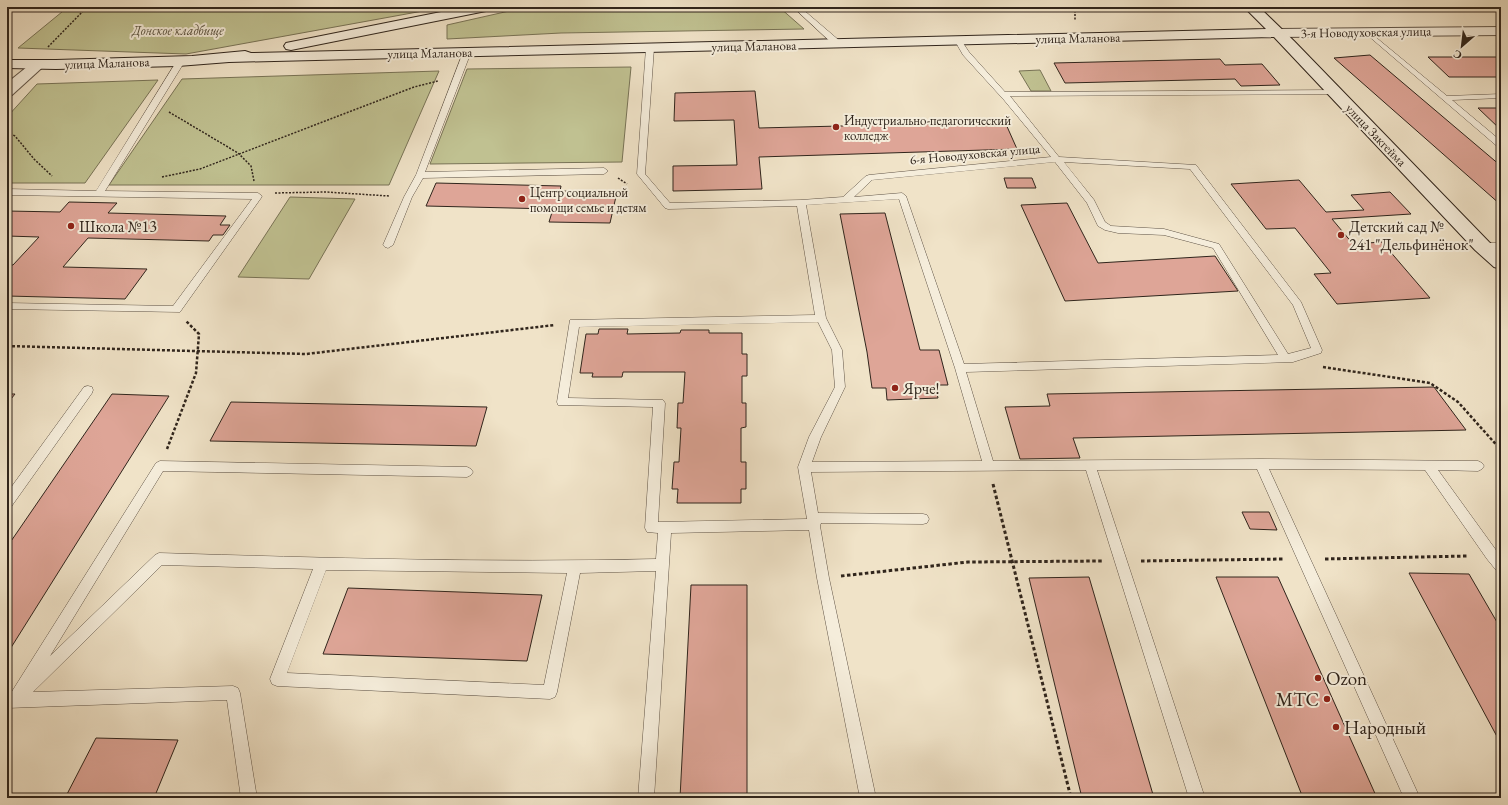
<svg xmlns="http://www.w3.org/2000/svg" width="1508" height="805" font-family="'EB Garamond',serif">
	<style>
		.green { fill: #c0c191; stroke: #787356 }
		.building { fill: #dea597; stroke: #30251c }
		.lines { fill: none; stroke-linecap: round; stroke-linejoin: round }
		.lane-casing { stroke: #605447; stroke-width: 1 }
		.street-casing { stroke: #605447; stroke-width: 2 }
		.secondary-casing { stroke: #30251c; stroke-width: 2 }
		.path-far2 { stroke: #30251c; stroke-width: 1.5; stroke-dasharray: 2 1.5; stroke-linecap: butt }
		.path-far1 { stroke: #30251c; stroke-width: 2.5; stroke-dasharray: 3 2; stroke-linecap: butt }
		.path { stroke: #30251c; stroke-width: 3; stroke-dasharray: 3.5 2.5; stroke-linecap: butt }
		.lane { fill: #f5eddb; fill-rule: evenodd }
		.street { fill: #f5eddb; fill-rule: evenodd }
		.secondary { fill: #f5eddb; fill-rule: evenodd }
		.poi-dot { fill: #8f2418; stroke: #f5eddb; stroke-width: 1.5 }
		.labels { text-anchor: middle; dominant-baseline: central; stroke-width: 4; stroke-linejoin: round; paint-order: stroke }
		.far-park-label { font-size: 13px; font-style: italic; fill: #544c39; stroke: #f5eddb }
		.far-street-label { font-size: 13px; fill: #30251c; stroke: #f5eddb }
		.far-poi-label { font-size: 13px; fill: #30251c; stroke: #f5eddb; text-anchor: start }
		.poi-label { font-size: 16px; fill: #30251c; stroke: #f5eddb; text-anchor: start }
		.near-poi-label { font-size: 19px; fill: #30251c; stroke: #f5eddb; text-anchor: start }
	</style>
	<rect width="100%" height="100%" fill="#f0e3c8"/>
	<filter id="stains"><feTurbulence type="fractalNoise" baseFrequency=".005" numOctaves="4"/><feColorMatrix values="0 0 0 0 .2 0 0 0 0 .09 0 0 0 0 .02 0 0 0 .5 -.17"/></filter>
	<radialGradient id="worn" r=".72"><stop offset=".6" stop-color="#630" stop-opacity="0"/><stop offset="1" stop-color="#630" stop-opacity=".3"/></radialGradient>
	<!-- green -->
	<g class="green">
		<polygon points="68,7 445,7 186,54 18,48"/>
		<polygon points="527,7 779,7 804,29 561,33 447,39 447,25"/>
		<polygon points="631,67 622,162 430,164 467,69"/>
		<polygon points="1040,70 1051,91 1031,91 1019,71"/>
		<polygon points="439,71 389,185 109,185 182,79"/>
		<polygon points="158,80 85,183 7,183 7,117 37,84"/>
		<polygon points="290,197 355,199 309,279 238,277"/>
	</g>
	<!-- building -->
	<g class="building">
		<polygon points="1370,55 1501,166 1501,205 1334,58"/>
		<polygon points="1428,57 1501,57 1501,77 1449,77"/>
		<polygon points="1220,59 1225,65 1262,64 1280,85 1241,86 1235,79 1065,83 1054,63"/>
		<polygon points="755,91 759,128 1005,122 1017,149 759,157 762,189 673,191 673,166 737,165 734,120 674,121 675,93"/>
		<polygon points="1478,108 1501,108 1501,130"/>
		<polygon points="1004,178 1032,178 1036,188 1007,188"/>
		<polygon points="1299,180 1326,212 1364,210 1351,195 1390,192 1411,214 1332,219 1353,244 1382,242 1430,298 1337,304 1314,274 1331,273 1295,228 1266,229 1231,184"/>
		<polygon points="436,183 561,186 560,191 617,192 610,223 549,222 553,209 426,206"/>
		<polygon points="69,202 117,203 108,213 226,216 220,225 230,225 223,235 213,235 209,241 88,238 63,267 147,269 125,299 7,296 7,265 13,265 39,237 7,236 7,211 60,212"/>
		<polygon points="1067,203 1098,263 1215,256 1238,291 1065,301 1021,205"/>
		<polygon points="885,213 920,350 939,350 948,385 935,385 938,398 887,400 886,388 872,388 867,352 840,214"/>
		<polygon points="599,329 628,329 627,334 680,333 681,330 709,330 709,333 742,333 742,354 747,354 747,376 742,376 742,403 746,403 746,427 741,428 741,462 746,462 746,489 741,489 741,503 677,503 678,489 672,489 674,462 679,462 681,428 677,428 678,403 683,403 685,372 623,372 622,377 592,377 593,373 580,373 586,334 598,334"/>
		<polygon points="1434,387 1466,430 1073,438 1080,458 1020,459 1005,407 1050,406 1047,394"/>
		<polygon points="7,394 15,394 7,404"/>
		<polygon points="112,394 169,396 7,654 7,547"/>
		<polygon points="231,402 487,407 476,446 210,441"/>
		<polygon points="1242,512 1269,512 1277,530 1250,529"/>
		<polygon points="1409,573 1469,574 1501,629 1501,744"/>
		<polygon points="1089,577 1154,798 1082,798 1029,578"/>
		<polygon points="1216,577 1278,577 1377,798 1303,798"/>
		<polygon points="691,585 747,585 747,798 680,798"/>
		<polygon points="348,588 542,595 527,661 323,654"/>
		<polygon points="96,738 178,740 154,798 65,798"/>
	</g>
	<g class="lines">
		<defs>
			<g id="lane">
				<polygon points="793,7 800,7 841,42 841,46 835,46"/>
				<polygon points="1367,30 1447,96 1501,94 1501,98 1452,100 1501,141 1501,147 1498,147 1365,33 1365,31"/>
				<path d="M 959,39 L 961,40 L 969,52 L 1005,92 L 1335,90 L 1339,92 L 1335,94 L 1010,96 L 1059,157 L 1196,165 L 1301,302 L 1322,350 L 1321,353 L 1293,362 L 966,372 L 993,461 L 1261,459 L 1478,461 L 1482,463 L 1484,466 L 1482,469 L 1478,471 L 1438,470 L 1501,557 L 1501,572 L 1496,570 L 1487,559 L 1425,470 L 1269,469 L 1420,798 L 1404,798 L 1257,469 L 1097,470 L 1205,798 L 1189,798 L 1086,470 L 811,472 L 818,513 L 923,514 L 927,515 L 929,519 L 927,523 L 923,524 L 821,523 L 820,526 L 829,578 L 876,798 L 860,798 L 817,578 L 809,530 L 671,533 L 654,798 L 638,798 L 656,571 L 580,573 L 557,692 L 555,697 L 550,699 L 277,686 L 272,684 L 270,679 L 313,569 L 162,565 L 33,692 L 233,686 L 238,688 L 240,693 L 257,798 L 241,798 L 227,700 L 7,708 L 7,694 L 11,693 L 156,463 L 160,461 L 467,467 L 471,469 L 473,472 L 471,475 L 467,477 L 163,471 L 50,656 L 155,555 L 159,553 C 325,558 491,563 656,559 L 658,533 L 647,532 L 645,528 L 653,407 L 558,405 L 557,402 L 570,320 L 815,315 L 797,206 L 668,209 L 665,208 L 637,174 L 646,48 L 650,46 L 654,48 L 645,174 L 670,203 L 801,200 L 843,197 L 866,176 L 869,175 L 1051,157 L 1004,100 L 963,55 L 955,41 ZM 1055,162 L 1087,203 L 1098,226 L 1105,230 L 1118,233 L 1164,235 L 1213,248 L 1278,355 L 964,364 L 906,196 L 902,193 L 854,197 L 872,180 ZM 1064,162 L 1190,169 L 1293,305 L 1311,348 L 1288,354 L 1219,244 L 1164,229 L 1111,226 L 1105,222 L 1094,200 ZM 899,199 L 955,368 L 982,461 L 812,462 L 821,437 L 845,387 L 842,350 L 826,318 L 806,205 ZM 818,322 L 832,350 L 835,387 L 809,437 L 798,467 L 807,519 L 658,522 L 665,403 L 663,400 L 568,398 L 579,327 ZM 326,570 L 567,573 L 544,685 L 287,673 Z"/>
				<polygon points="464,50 467,50 471,52 425,172 604,168 608,171 604,174 423,178 412,197 393,245 388,248 385,247 383,245 404,197 416,175"/>
				<polygon points="178,59 181,59 185,61 105,191 258,193 262,196 261,198 180,312 7,309 7,303 173,306 252,199 7,195 7,189 96,191"/>
				<polygon points="1482,243 1501,243 1501,249 1479,248 1477,246 1479,244"/>
				<polygon points="88,386 92,387 93,390 92,393 11,507 7,508 7,493 84,387"/>
			</g>
			<g id="street">
				<polygon points="1501,27 1501,35 1278,37 1273,36 1271,33 1273,30 1278,29"/>
				<polygon points="38,61 43,62 45,65 12,95 7,97 7,83 33,62"/>
			</g>
			<g id="secondary">
				<polygon points="466,7 493,7 491,10 291,50 286,49 284,46 286,43"/>
				<polygon points="1244,7 1259,7 1294,41 1489,242 1501,253 1501,269 1494,267 1475,250 1274,37 229,62 178,66 56,69 7,68 7,60 56,60 192,56 245,51 251,53 1266,29"/>
			</g>
		</defs>
		<!-- lane casing -->
		<use href="#lane" class="lane-casing"/>
		<!-- street casing -->
		<use href="#street" class="street-casing"/>
		<!-- secondary casing -->
		<use href="#secondary" class="secondary-casing"/>
		<!-- path-far2 -->
		<g class="path-far2">
			<polyline points="1075,7 1075,20"/>
			<polyline points="48,47 87,7"/>
			<polyline points="169,112 238,153 251,166 254,181"/>
			<polyline points="7,132 15,136 34,159 52,176"/>
			<polyline points="162,177 200,169 414,87 438,81"/>
			<polyline points="618,178 627,184"/>
			<polyline points="275,193 326,192 389,196"/>
		</g>
		<!-- path-far1 -->
		<g class="path-far1">
			<polyline points="7,346 306,354 555,325"/>
			<polyline points="1323,367 1430,383 1458,402 1501,450"/>
			<polyline points="167,449 196,373 199,334 186,321"/>
		</g>
		<!-- path -->
		<g class="path">
			<polyline points="993,484 1071,798"/>
			<polyline points="1325,559 1468,556"/>
			<polyline points="1141,561 1284,559"/>
			<polyline points="841,576 968,562 1102,561"/>
		</g>
		<!-- lane -->
		<use href="#lane" class="lane"/>
		<!-- street -->
		<use href="#street" class="street"/>
		<!-- secondary -->
		<use href="#secondary" class="secondary"/>
	</g>
	<!-- markers -->
	<g class="poi-dot">
		<circle cx="836" cy="127" r="4"/>
		<circle cx="522" cy="199" r="4"/>
		<circle cx="71" cy="226" r="4"/>
		<circle cx="1341" cy="235" r="4"/>
		<circle cx="895" cy="388" r="4"/>
		<circle cx="1318" cy="678" r="4"/>
		<circle cx="1327" cy="699" r="4"/>
		<circle cx="1336" cy="727" r="4"/>
	</g>
	<g class="labels">
		<!-- far-park labels -->
		<g class="far-park-label">
			<text x="178" y="30">Донское кладбище</text>
		</g>
		<!-- far-street labels -->
		<g class="far-street-label">
			<text transform="translate(1366 32) rotate(-1)">3-я Новодуховская улица</text>
			<text transform="translate(1078 38) rotate(-1)">улица Маланова</text>
			<text transform="translate(754 46) rotate(-1)">улица Маланова</text>
			<text transform="translate(430 53) rotate(-1)">улица Маланова</text>
			<text transform="translate(107 63) rotate(-2)">улица Маланова</text>
			<text transform="translate(1376 135) rotate(46)">улица Закгейма</text>
			<text transform="translate(975 154) rotate(-5)">6-я Новодуховская улица</text>
		</g>
		<!-- far-poi labels -->
		<g class="far-poi-label">
			<text x="844" y="120">Индустриально-педагогический<tspan x="844" dy="15">колледж</tspan></text>
			<text x="530" y="192">Центр социальной<tspan x="530" dy="15">помощи семье и детям</tspan></text>
		</g>
		<!-- poi labels -->
		<g class="poi-label">
			<text x="79" y="226">Школа №13</text>
			<text x="1349" y="226">Детский сад №<tspan x="1349" dy="18">241 "Дельфинёнок"</tspan></text>
			<text x="903" y="388">Ярче!</text>
		</g>
		<!-- near-poi labels -->
		<g class="near-poi-label">
			<text x="1326" y="678">Ozon</text>
			<text x="1319" y="699" text-anchor="end">МТС</text>
			<text x="1344" y="727">Народный</text>
		</g>
	</g>
	<!-- margin -->
	<rect width="1508" height="805" fill="none" stroke="#f0e3c8" stroke-width="24"/>
	<rect x="8" y="8" width="1492" height="789" fill="none" stroke="#30251c" stroke-width="2"/>
	<rect x="12" y="12" width="1484" height="781" fill="none" stroke="#30251c"/>
	<!-- north arrow -->
	<g transform="translate(1462 46) rotate(208)" stroke="#f5eddb" stroke-width="3" paint-order="stroke">
	<path d="M0-3L7 15L0 10L-7 15Z" fill="#30251c"/>
	<text y="-6" font-size="11" font-weight="bold" text-anchor="middle" fill="#30251c">С</text>
	</g>
	<rect width="100%" height="100%" filter="url(#stains)"/>
	<rect width="100%" height="100%" fill="url(#worn)"/>
</svg>
